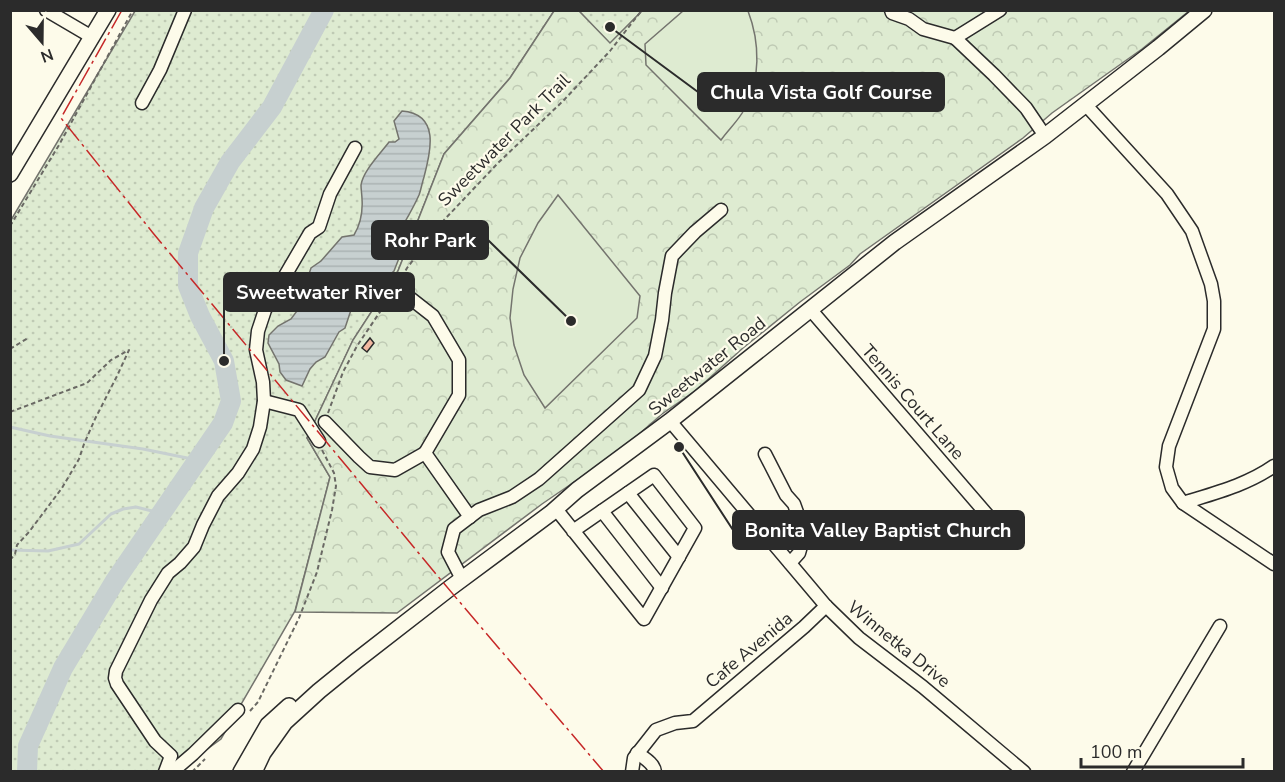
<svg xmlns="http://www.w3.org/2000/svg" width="1285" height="782" font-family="'Nunito Sans',sans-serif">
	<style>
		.grass { fill: url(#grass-dots); stroke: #74746e; stroke-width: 1.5 }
		.forest { fill: url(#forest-crowns); stroke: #74746e; stroke-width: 1.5 }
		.garden { fill: #deebd1; stroke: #74746e; stroke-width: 1.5 }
		.water { fill: url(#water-rules); stroke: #74746e; stroke-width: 1.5 }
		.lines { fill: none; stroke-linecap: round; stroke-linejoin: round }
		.stream { stroke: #c7d0d0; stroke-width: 3 }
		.river { stroke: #c7d0d0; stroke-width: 20 }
		.building { fill: #f2b8a0; stroke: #2b2b2b; stroke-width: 1.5 }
		.minor-casing { stroke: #2b2b2b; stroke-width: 15 }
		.major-casing { stroke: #2b2b2b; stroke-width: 18 }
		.path { stroke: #6a6964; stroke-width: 2; stroke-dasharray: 4.5 3; stroke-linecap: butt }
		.minor { stroke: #fdfbea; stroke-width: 12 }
		.major { stroke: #fdfbea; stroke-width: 15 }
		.power { stroke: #c62828; stroke-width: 1.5; stroke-dasharray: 21 4.5 3 4.5; stroke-linecap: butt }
		.labels { text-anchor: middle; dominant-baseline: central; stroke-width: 4.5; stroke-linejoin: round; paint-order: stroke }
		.street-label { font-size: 18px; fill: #2b2b2b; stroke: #fdfbea }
		.leader { fill: none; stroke: #2b2b2b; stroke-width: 2 }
		.callout-dot { fill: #2b2b2b; stroke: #fdfbea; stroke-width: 2 }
		.callout { fill: #2b2b2b; stroke: #2b2b2b; stroke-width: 2 }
		.callout-label { font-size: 20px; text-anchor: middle; font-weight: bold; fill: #fff }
	</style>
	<defs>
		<pattern id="grass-dots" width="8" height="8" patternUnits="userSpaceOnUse" patternTransform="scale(1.5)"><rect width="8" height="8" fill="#deebd1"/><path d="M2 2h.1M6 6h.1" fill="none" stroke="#bfcab4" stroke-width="1.8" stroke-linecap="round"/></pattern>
		<pattern id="forest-crowns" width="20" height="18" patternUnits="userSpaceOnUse" patternTransform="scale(1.5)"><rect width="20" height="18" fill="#deebd1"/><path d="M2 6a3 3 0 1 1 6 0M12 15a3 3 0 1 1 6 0" fill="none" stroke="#bfcab4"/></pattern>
		<pattern id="water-rules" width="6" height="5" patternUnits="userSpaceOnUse" patternTransform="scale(1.5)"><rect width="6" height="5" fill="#c7d0d0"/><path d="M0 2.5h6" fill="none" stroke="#abb3b3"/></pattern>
	</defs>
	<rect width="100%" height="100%" fill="#fdfbea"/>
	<!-- grass -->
	<g class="grass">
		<polygon points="135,11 554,11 510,78 444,154 398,271 353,340 307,438 330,477 295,611 221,739 177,771 11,772 11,220"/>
		<polygon points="579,11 642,11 610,44"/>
	</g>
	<!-- forest -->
	<polygon class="forest" points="554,11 579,11 610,43 642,11 1189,11 1142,49 1052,113 1023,138 860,254 850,265 800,302 743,348 695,391 662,414 638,435 596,467 542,504 397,613 295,612 330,477 307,438 353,340 398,271 444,154 510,78"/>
	<!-- garden -->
	<g class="garden">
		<path d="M 683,11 L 748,11 C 760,42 761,81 744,110 C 738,121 728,130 721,140 L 646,65 L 645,44 Z"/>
		<polygon points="558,195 640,296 637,318 545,408 524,375 514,345 510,318 513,289 520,258 538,223"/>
	</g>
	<!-- water -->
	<path class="water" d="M 402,111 C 440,114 431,151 424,177 C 422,183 421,190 419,195 C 413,209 404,223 397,236 L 401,253 L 394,271 L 371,290 L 361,294 L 354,301 L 345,328 L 339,332 L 325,357 L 316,362 L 310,369 L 302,386 L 286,380 L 280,372 L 279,364 L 268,343 L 269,335 L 278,326 L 291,319 L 297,311 L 311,268 L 321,261 L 342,237 L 354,235 C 361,223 363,213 362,199 C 362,195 361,190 361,185 C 363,171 380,154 389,142 L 395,142 L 399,139 L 394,121 Z"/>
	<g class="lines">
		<!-- stream -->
		<g class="stream">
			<polyline points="10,427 50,436 143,449 197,460"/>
			<polyline points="10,550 48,551 79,544 111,514 123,509 136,507 152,511 159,516"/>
		</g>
		<!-- river -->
		<polyline class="river" points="27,772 28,746 63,668 115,581 223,423 231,401 224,361 200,316 188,286 188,253 204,208 230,162 272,107 324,10"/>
	</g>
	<!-- building -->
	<polygon class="building" points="370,338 374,343 367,352 362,348"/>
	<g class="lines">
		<defs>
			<g id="minor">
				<polyline points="46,10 92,37"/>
				<polyline points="891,10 892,13 909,19 923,29 955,38"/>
				<polyline points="1000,10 955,38 994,75 1026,108 1045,136"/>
				<polyline points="142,103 160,70 185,10"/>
				<polyline points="1085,104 1167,194 1192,231 1211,284 1214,301 1214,329 1169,446 1166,467 1172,488 1183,503 1274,564"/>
				<polyline points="396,287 433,316 459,360 459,395 425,453 470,517"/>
				<polyline points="810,309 990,518"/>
				<polyline points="264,401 299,410 319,441"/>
				<polyline points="670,421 826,606 859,638 923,687 1024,772"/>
				<polyline points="325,422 359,457 370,467 395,470 425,453"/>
				<polyline points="765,454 786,495 794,504 803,529 803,539 799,553 790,563"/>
				<polyline points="628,493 679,557"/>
				<path d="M 1183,503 C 1215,493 1247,485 1274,466"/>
				<polyline points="556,509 644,619 695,528 654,475 573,531"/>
				<polyline points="602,511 662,588"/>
				<polyline points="462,579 448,552 454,529 479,510 512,497 539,479 639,390 655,356 662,320 665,293 672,256 695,232 721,210"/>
				<path d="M 637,753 C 644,758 654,763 655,772"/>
				<polyline points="165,772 171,756 155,741 117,684 115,678 116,671 151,600 168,573 180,563 194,547 203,525 218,496 238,473 253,449 260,427 264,401 263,382 256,350 258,331 265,310 310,233 319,227 330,194 355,148"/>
				<polyline points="172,772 193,754 238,710"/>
				<polyline points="632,772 634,758 656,730 675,723 693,721 804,627 826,606"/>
				<polyline points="1133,772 1220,626"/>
			</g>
			<g id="major">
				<polyline points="10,174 108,10"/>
				<polyline points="241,772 268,725 289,706"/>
				<polyline points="254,772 263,753 285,722 319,691 356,661 450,588 551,513 577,490 670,421 895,242 1045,136 1158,48 1204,10"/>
			</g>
		</defs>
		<!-- minor casing -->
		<use href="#minor" class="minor-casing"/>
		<!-- major casing -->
		<use href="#major" class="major-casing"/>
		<!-- path -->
		<g class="path">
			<polyline points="10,226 59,145 133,10"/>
			<polyline points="402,277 407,268 444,220 498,163 563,101 610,51 642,10"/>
			<polyline points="10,349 28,338"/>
			<polyline points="10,412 87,383 111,360 129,350 117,376 95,419 84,444 79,459 62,488 29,532 17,545 15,554 10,560"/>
			<polyline points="328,413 343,372 357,346 390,297"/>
			<polyline points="250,711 258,702 299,618 317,572 332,510 336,486 334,473 322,450"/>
			<polyline points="192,772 205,759"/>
		</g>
		<!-- minor -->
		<use href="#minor" class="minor"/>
		<!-- major -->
		<use href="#major" class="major"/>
		<!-- power -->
		<polyline class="power" points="122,10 61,118 153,233 441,580 604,772"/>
	</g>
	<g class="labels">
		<!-- street labels -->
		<g class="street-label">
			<text transform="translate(504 140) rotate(-45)">Sweetwater Park Trail</text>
			<text transform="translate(707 366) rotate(-39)">Sweetwater Road</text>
			<text transform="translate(913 402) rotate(49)">Tennis Court Lane</text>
			<text transform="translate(899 644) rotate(39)">Winnetka Drive</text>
			<text transform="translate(749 650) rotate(-40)">Cafe Avenida</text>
		</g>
	</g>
	<!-- callouts -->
	<path class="leader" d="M610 27L698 92M571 321L488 240M224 361L224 292M679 447L733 530"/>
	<g class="callout-dot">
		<circle cx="610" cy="27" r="6"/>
		<circle cx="571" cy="321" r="6"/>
		<circle cx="224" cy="361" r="6"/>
		<circle cx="679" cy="447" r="6"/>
	</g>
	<g class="callout">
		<rect x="698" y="73" width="246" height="38" rx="6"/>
		<rect x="372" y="221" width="116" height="38" rx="6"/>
		<rect x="224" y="273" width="190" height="38" rx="6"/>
		<rect x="733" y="511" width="291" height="38" rx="6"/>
	</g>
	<g class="callout-label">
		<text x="821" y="99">Chula Vista Golf Course</text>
		<text x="430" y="247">Rohr Park</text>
		<text x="319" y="299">Sweetwater River</text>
		<text x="878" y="537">Bonita Valley Baptist Church</text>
	</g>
	<!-- border -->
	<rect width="1285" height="782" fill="none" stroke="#2b2b2b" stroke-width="24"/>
	<!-- north arrow -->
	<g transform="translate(42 42) rotate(160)" stroke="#fdfbea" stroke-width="4.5" paint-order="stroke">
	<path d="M0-4.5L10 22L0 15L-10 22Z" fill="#2b2b2b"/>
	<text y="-9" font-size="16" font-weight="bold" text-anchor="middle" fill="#2b2b2b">N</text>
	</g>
	<!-- scale -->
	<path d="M1081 758v9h162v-9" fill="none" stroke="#2b2b2b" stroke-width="3"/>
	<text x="1090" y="758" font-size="18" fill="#2b2b2b" stroke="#fdfbea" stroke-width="4.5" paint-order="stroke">100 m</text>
</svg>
